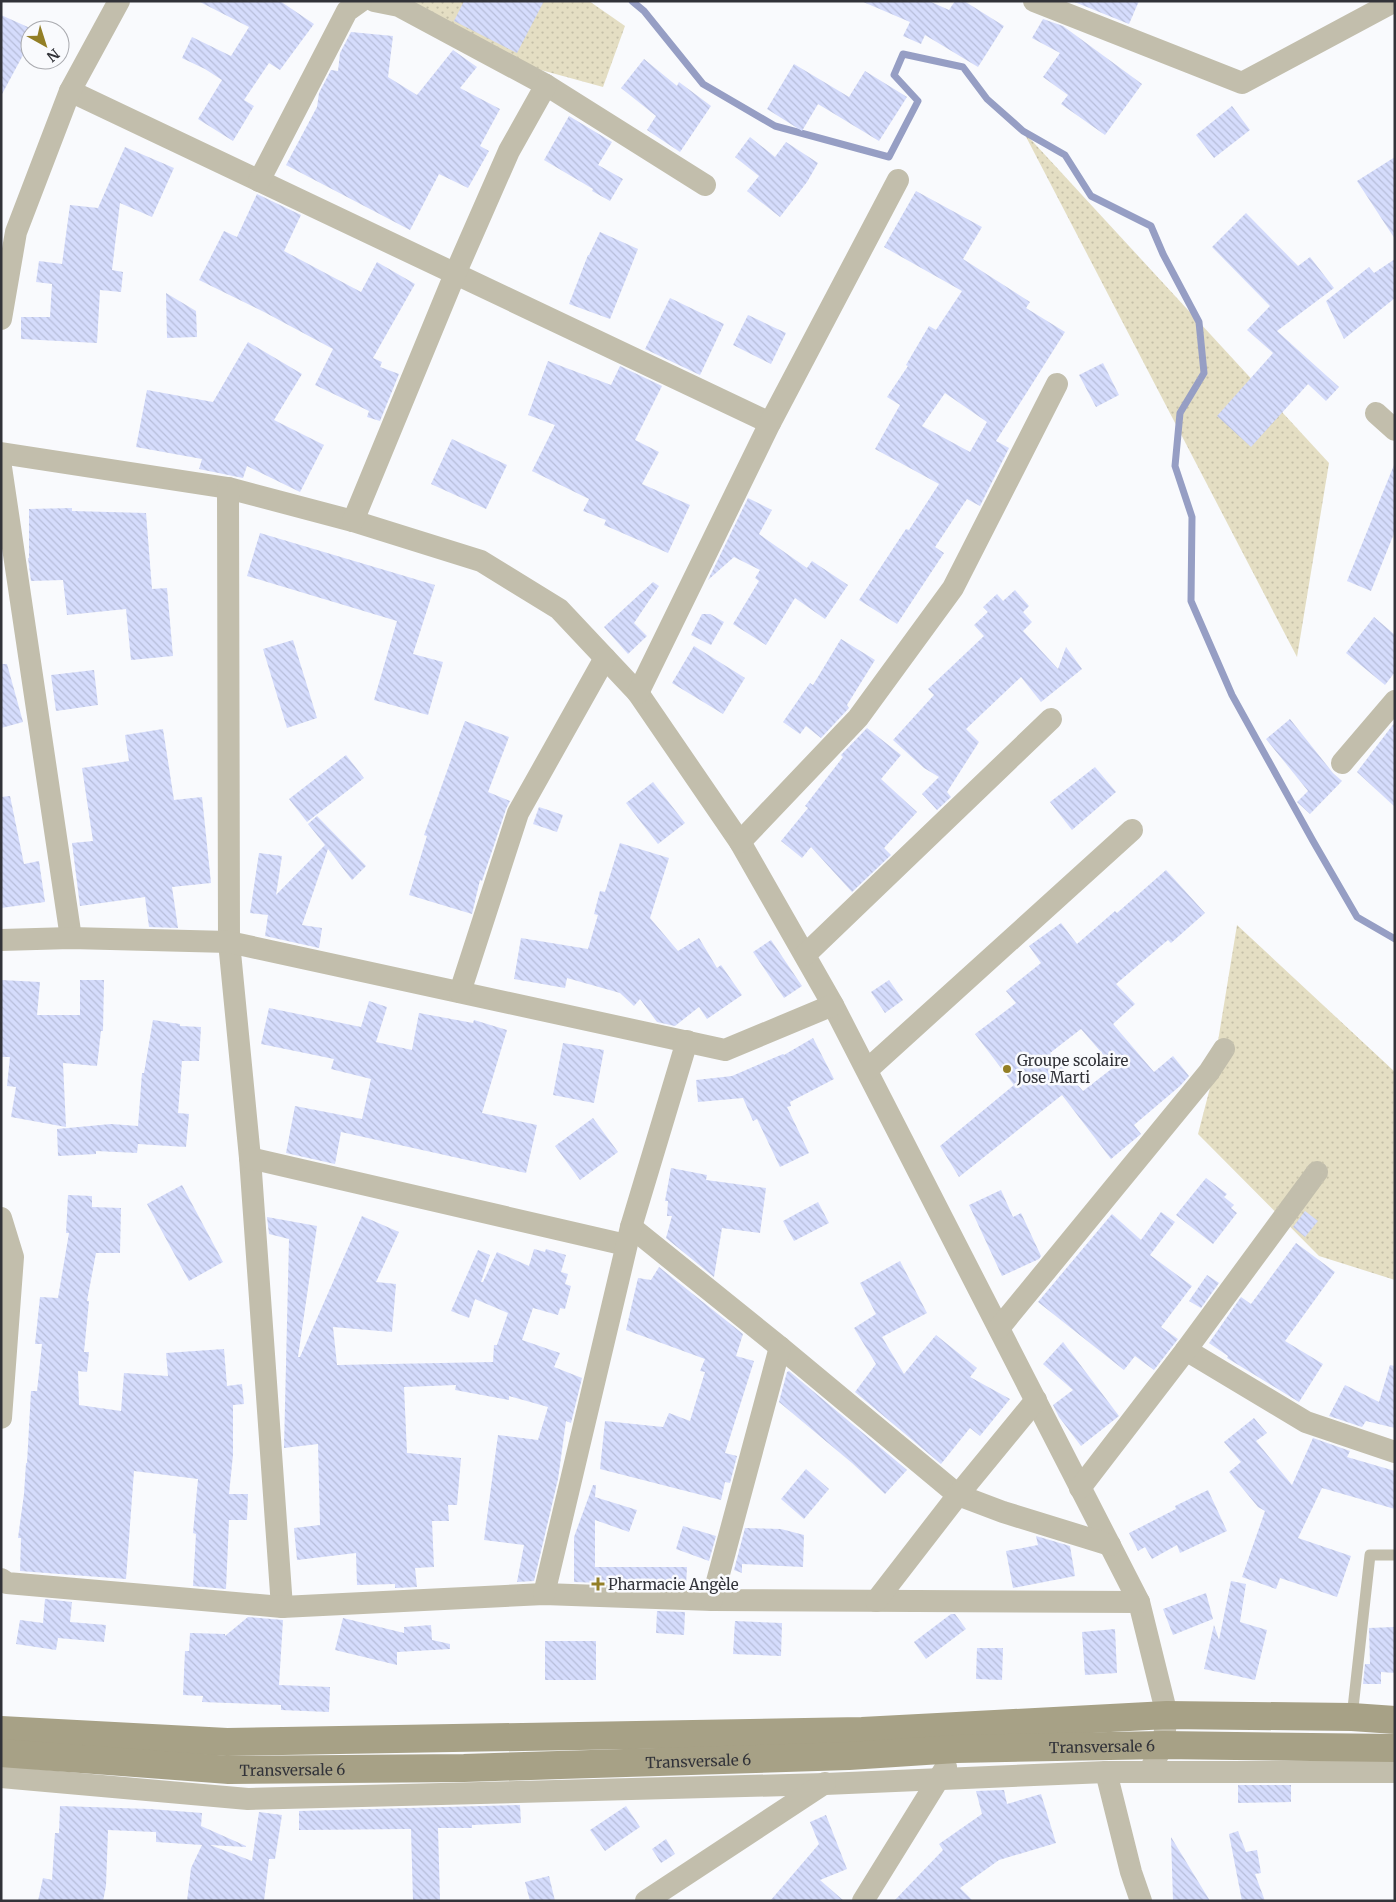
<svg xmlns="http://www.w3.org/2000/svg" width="1396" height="1902" font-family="Merriweather,serif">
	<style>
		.grass { fill: url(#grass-dots) }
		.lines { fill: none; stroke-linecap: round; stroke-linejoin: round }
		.stream { stroke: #969ec4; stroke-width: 7 }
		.building { fill: url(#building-back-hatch); fill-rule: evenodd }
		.service { stroke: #c2beac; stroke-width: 11 }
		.minor { stroke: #c2beac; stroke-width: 22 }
		.secondary { stroke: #a7a186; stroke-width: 28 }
		.poi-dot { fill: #937f26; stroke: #f9fafd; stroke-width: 2 }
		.labels { text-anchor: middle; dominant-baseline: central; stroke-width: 5; stroke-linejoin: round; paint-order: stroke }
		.poi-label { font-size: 15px; fill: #323339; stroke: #f9fafd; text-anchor: start }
		.street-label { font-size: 15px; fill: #323339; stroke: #f9fafd }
	</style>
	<defs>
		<pattern id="grass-dots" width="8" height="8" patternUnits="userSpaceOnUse" patternTransform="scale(1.25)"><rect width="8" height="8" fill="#e4dec3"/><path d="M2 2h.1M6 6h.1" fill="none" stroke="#c4bfa8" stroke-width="1.8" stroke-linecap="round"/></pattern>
		<pattern id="building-back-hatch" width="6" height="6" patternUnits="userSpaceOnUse" patternTransform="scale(1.25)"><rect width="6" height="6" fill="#d5dcfc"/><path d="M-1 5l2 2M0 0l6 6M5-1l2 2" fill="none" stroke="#b7bdd9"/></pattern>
	</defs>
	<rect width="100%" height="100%" fill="#f9fafd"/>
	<!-- grass -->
	<g class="grass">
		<polygon points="404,1 589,1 625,26 603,87 519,64"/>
		<polygon points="1023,131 1329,463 1297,657"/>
		<polygon points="1237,925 1395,1072 1395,1280 1319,1256 1198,1134 1211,1084"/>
	</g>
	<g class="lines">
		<!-- stream -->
		<polyline class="stream" points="632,1 644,11 703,84 775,126 889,157 918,101 894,75 903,54 963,67 987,99 1023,131 1065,155 1091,196 1151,226 1163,254 1199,322 1204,373 1180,413 1175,466 1192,517 1191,601 1232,695 1313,841 1357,917 1395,939"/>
	</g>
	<!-- building -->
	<g class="building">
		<polygon points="198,1 280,1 314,24 280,70 269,63 244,100 254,106 233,141 198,119 222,80 205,69 182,58 192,37 231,56 249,27"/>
		<polygon points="464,1 544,1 517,53 454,21"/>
		<polygon points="861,1 929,1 949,10 955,1 964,1 1004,26 978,67 925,35 921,44 903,36 910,22"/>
		<polygon points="1072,1 1139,1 1129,24"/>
		<polygon points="1,15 30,28 30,42 1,96"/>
		<polygon points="1043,19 1063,26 1142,84 1105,135 1061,104 1068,95 1043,77 1060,53 1032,38"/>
		<polygon points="351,32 393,36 388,77 417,95 453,50 477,67 460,88 500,109 480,146 489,151 468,188 439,174 410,230 286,165 317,107 319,93 331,70 338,71 340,53"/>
		<polygon points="644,59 677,86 679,82 711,106 680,152 647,130 656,116 621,88"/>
		<polygon points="794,64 849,97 865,71 907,97 879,141 818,104 802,131 767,109"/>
		<polygon points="1232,106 1250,130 1214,158 1196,135"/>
		<polygon points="569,116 612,142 598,165 623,179 610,201 592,191 593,189 544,160"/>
		<polygon points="750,137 775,157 786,142 818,163 807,182 780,217 747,191 759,176 735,157"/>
		<polygon points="125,147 174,168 152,217 120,203 112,270 123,272 121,292 100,290 97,343 21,339 21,317 50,317 52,284 36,282 39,261 62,264 70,205 98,208"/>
		<polygon points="1395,157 1395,239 1357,181"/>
		<path d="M 916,191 L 982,227 L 963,259 L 1030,302 L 1026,308 L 1065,332 L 996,441 L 1009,448 L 980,506 L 967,499 L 935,547 L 944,553 L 897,624 L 859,600 L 906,529 L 909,530 L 939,484 L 875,449 L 900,405 L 887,397 L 908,366 L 906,365 L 929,326 L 936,330 L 962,291 L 884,247 ZM 945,393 L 987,422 L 970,452 L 922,426 Z"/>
		<polygon points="257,194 301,215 284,251 361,292 377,262 415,284 373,358 382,362 380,367 399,374 380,421 367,417 369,411 315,385 333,349 266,313 199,280 224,231 237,237"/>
		<polygon points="1246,213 1298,266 1310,257 1334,288 1277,331 1339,387 1326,401 1308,384 1251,447 1217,416 1273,353 1247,330 1270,306 1212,247"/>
		<polygon points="600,232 638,249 610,319 569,304 588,255 589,255"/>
		<polygon points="1395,259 1395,298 1344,339 1326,301 1369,267 1374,273"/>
		<polygon points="166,293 196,311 197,337 167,338"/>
		<polygon points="670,298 724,324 700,375 645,349"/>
		<polygon points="748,315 786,333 771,364 733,345"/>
		<polygon points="248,342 302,374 274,420 324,445 300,492 247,466 243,478 199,469 202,459 136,447 147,390 213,402"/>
		<polygon points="548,361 611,385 620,366 662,386 635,440 659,452 642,484 690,505 668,553 604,525 606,520 583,511 589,499 532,471 555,425 528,415"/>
		<polygon points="1103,363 1119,395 1096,407 1079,375"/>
		<polygon points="452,439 507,465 486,509 431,484"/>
		<polygon points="1394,465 1395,531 1371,591 1347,581"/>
		<polygon points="748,498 772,510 759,534 807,568 812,561 848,585 825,619 795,598 766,645 733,624 759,581 755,578 760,570 734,557 708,580"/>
		<polygon points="72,508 72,511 146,513 152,589 167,588 173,656 131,660 126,609 67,615 63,580 31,581 28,558 29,558 29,509"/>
		<polygon points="260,533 435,585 413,654 443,662 428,715 374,700 397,621 247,576"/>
		<polygon points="653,582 659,586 634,623 647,636 628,654 604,627"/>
		<polygon points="1015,590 1029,606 1023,612 1032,622 1023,631 1058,669 1066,647 1082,669 1041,702 1021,677 966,729 979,742 947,792 951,797 937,810 922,794 939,777 924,768 893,740 934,695 928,689 984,636 974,625 988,612 983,607 997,594 1003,601"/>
		<polygon points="702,614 710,614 724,622 711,645 691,635"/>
		<polygon points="1374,617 1395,635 1395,672 1385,685 1346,653"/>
		<polygon points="841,639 875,660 847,705 849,708 821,738 806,726 800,734 783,722 810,683 813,685"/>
		<polygon points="293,640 317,718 287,728 263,649"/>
		<polygon points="694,646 745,678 723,714 672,683"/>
		<polygon points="1,664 7,664 23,722 1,728"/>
		<polygon points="94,670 98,705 56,711 51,675"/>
		<polygon points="1290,719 1333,773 1342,781 1310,814 1297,802 1308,791 1266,739"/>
		<polygon points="465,721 509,737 488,792 510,801 506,809 482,881 480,880 472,914 409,895 427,836 424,835"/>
		<polygon points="1395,722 1395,807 1357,772"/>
		<polygon points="867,728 901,755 881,779 917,812 884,848 891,855 852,892 811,847 802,858 781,841 808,808 805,806 843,757 841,755"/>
		<polygon points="163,729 174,800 202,797 211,883 172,887 178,928 149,927 145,897 80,906 72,843 93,841 82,768 129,761 125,735"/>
		<polygon points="346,755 364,778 307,822 289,799"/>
		<polygon points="1095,767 1116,792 1072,830 1050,802"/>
		<polygon points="653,782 685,823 658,844 626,803"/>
		<polygon points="10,796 24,864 39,861 45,902 1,908 1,797"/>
		<polygon points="539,807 563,815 557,832 533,824"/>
		<polygon points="317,816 366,866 352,880 328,849 302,925 322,928 319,948 265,936 268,915 250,913 259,853 282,856 276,895 325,845 308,824"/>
		<polygon points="620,843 669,858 650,918 678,951 699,938 717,968 721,965 742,995 707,1019 699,1007 675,1026 657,1022 640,999 634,1006 620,993 567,978 565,988 514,979 521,938 588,949 598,915 594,914 600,891 605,892"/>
		<path d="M 1166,870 L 1205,913 L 1171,943 L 1168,940 L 1116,984 L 1135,1004 L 1113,1024 L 1154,1072 L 1173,1056 L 1189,1076 L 1180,1086 L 1134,1125 L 1141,1134 L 1111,1159 L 1062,1095 L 959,1177 L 940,1146 L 1014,1085 L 975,1034 L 1016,1003 L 1006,991 L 1041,963 L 1029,946 L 1061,923 L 1077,944 L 1115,911 L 1117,913 ZM 1081,1029 L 1114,1067 L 1083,1091 L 1050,1053 Z"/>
		<polygon points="771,940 802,986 784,998 753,952"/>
		<polygon points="1,980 40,982 37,1015 80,1015 80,980 104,980 103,1031 101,1031 97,1066 63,1063 66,1127 11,1117 16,1087 7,1086 10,1057 1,1057"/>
		<polygon points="889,980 903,1000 885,1013 871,992"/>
		<polygon points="369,1001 387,1007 376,1042 412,1050 419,1013 473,1023 474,1020 507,1030 482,1113 537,1125 526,1173 341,1132 335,1164 286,1153 295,1106 362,1119 371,1079 331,1069 334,1059 261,1044 269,1008 361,1027"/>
		<polygon points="153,1020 180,1024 180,1026 201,1027 199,1061 182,1061 178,1113 189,1114 186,1147 138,1144 137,1153 96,1151 96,1154 58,1156 57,1129 111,1124 138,1126 142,1073 144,1073"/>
		<polygon points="813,1038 834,1079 790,1102 791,1106 787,1107 809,1153 780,1167 757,1119 753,1121 743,1098 698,1102 696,1080 732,1076 783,1054 784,1055"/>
		<polygon points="563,1043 604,1050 594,1103 553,1095"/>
		<polygon points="593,1118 618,1152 580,1180 555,1146"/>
		<polygon points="671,1168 707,1175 706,1180 766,1188 760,1233 722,1228 714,1277 666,1238 672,1216 667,1216 668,1201 665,1201"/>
		<polygon points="1206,1178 1227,1194 1224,1197 1234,1205 1231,1208 1237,1213 1213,1244 1176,1215"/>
		<polygon points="182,1185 223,1262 189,1281 147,1204"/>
		<polygon points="1001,1190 1013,1217 1021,1213 1041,1256 1039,1259 1002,1276 969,1205"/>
		<polygon points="68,1195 92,1196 92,1207 121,1208 120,1253 96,1253 87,1301 89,1301 84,1352 89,1352 87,1372 78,1371 79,1405 121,1411 124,1373 168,1376 166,1353 224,1349 227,1386 242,1384 244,1404 233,1405 233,1455 229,1494 248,1494 247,1520 229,1520 226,1589 193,1586 196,1534 193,1533 198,1479 134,1471 126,1579 20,1571 21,1538 18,1538 24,1494 26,1463 27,1463 31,1391 37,1391 42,1344 35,1344 40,1297 58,1298 69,1233 66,1233"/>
		<polygon points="818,1202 829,1223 794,1241 783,1221"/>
		<polygon points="1305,1211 1318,1221 1305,1237 1293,1227"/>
		<polygon points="1161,1212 1175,1222 1150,1255 1192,1286 1161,1327 1178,1339 1154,1370 1135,1356 1124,1370 1038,1302 1112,1214 1141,1240"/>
		<polygon points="362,1216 399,1232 376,1282 396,1284 392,1332 333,1327 337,1365 493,1362 494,1345 497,1345 508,1313 475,1299 469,1318 451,1311 478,1250 490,1255 481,1282 483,1282 497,1252 529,1266 534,1249 545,1252 546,1249 566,1255 561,1272 568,1274 565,1284 571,1286 565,1309 560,1308 558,1315 533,1308 522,1340 560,1353 554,1367 582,1378 571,1423 566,1421 558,1479 534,1581 517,1582 524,1545 484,1540 498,1435 538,1440 548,1407 509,1396 509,1400 455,1390 456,1385 404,1387 407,1453 461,1458 457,1505 448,1505 449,1521 432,1521 434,1567 415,1568 417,1587 395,1588 395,1584 357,1585 356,1553 297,1560 294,1528 320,1525 318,1444 284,1448 289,1239 269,1234 267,1217 317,1226 298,1357 300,1357"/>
		<polygon points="1296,1243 1335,1272 1285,1341 1323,1364 1299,1402 1227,1358 1228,1356 1209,1343 1241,1297 1251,1304"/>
		<polygon points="900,1261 927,1313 882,1337 904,1374 936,1335 977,1368 970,1377 1010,1399 980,1436 970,1428 941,1464 855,1392 876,1364 854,1328 876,1314 860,1283"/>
		<polygon points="659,1267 743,1334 736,1356 754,1361 725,1453 737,1456 730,1483 725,1482 721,1500 600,1469 605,1421 663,1427 669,1413 690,1421 705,1372 700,1371 705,1359 626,1330 638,1278 651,1280"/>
		<polygon points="1207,1275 1219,1283 1201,1308 1189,1301"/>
		<polygon points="1063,1342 1119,1416 1081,1446 1059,1417 1053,1405 1073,1390 1043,1364"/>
		<polygon points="1390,1365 1395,1366 1395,1428 1366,1421 1362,1427 1329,1416 1345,1385 1379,1402"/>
		<polygon points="789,1371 907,1470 885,1494 852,1463 779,1402 787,1372"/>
		<polygon points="1254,1418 1267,1433 1256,1441 1292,1485 1313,1438 1350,1451 1347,1457 1395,1471 1395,1509 1322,1488 1298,1538 1351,1556 1337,1597 1280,1578 1276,1589 1242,1577 1265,1511 1258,1507 1229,1472 1241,1462 1224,1442"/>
		<polygon points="806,1469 829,1489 804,1519 781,1499"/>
		<polygon points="593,1485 596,1485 595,1497 637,1510 629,1532 595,1520 595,1567 687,1567 686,1586 574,1582 574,1537"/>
		<polygon points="1208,1490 1227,1531 1180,1553 1177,1545 1152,1559 1145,1547 1138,1551 1129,1533 1176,1509 1175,1506"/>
		<polygon points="683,1526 716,1536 709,1561 676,1549"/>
		<polygon points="745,1528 781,1529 804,1535 803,1567 742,1564 742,1573 734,1570"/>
		<polygon points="1036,1536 1070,1546 1075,1576 1013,1588 1006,1551 1038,1545"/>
		<polygon points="1231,1581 1246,1584 1240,1622 1267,1630 1255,1680 1204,1669 1214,1625 1219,1640"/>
		<polygon points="1206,1593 1213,1619 1173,1635 1163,1609"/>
		<polygon points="45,1599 72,1602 70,1622 106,1625 104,1642 58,1638 56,1650 16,1644 20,1620 43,1623"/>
		<polygon points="657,1611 685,1612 684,1635 656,1633"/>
		<polygon points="951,1614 955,1614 966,1629 926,1659 914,1642"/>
		<polygon points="248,1617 283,1620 279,1685 330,1687 329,1712 281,1710 281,1705 202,1702 203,1696 183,1695 185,1651 189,1651 190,1633 225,1634 225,1636"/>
		<polygon points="343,1618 404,1633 404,1627 431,1625 432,1640 450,1644 450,1649 397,1652 397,1665 335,1650"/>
		<polygon points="735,1621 782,1623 781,1656 733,1654"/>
		<polygon points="1394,1627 1395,1673 1381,1672 1381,1684 1363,1684 1365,1664 1370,1664 1369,1628"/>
		<polygon points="1115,1629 1117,1673 1085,1675 1082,1632"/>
		<rect x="545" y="1641" width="51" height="39"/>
		<polygon points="977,1648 1003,1648 1002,1680 976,1679"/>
		<polygon points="1238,1785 1291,1785 1291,1802 1238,1803"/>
		<polygon points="1004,1790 1007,1804 1041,1794 1056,1843 999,1860 960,1888 973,1901 894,1901 943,1850 939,1844 982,1814 976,1791"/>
		<polygon points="520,1805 521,1823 472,1825 472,1828 438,1828 440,1901 413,1901 411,1829 299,1830 299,1811"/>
		<polygon points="60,1806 150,1809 202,1813 201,1826 246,1846 246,1847 210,1845 252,1861 259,1812 282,1815 275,1859 269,1859 264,1901 187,1901 191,1868 202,1845 156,1842 156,1832 108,1830 106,1886 103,1901 38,1901 43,1878 52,1880 55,1833 59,1833"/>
		<polygon points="626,1806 640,1827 605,1851 590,1830"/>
		<polygon points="826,1815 847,1869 820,1880 844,1901 770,1901 819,1844 810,1822"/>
		<polygon points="1238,1831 1246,1852 1257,1850 1261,1873 1255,1874 1265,1901 1242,1901 1229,1834"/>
		<polygon points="1171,1837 1210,1901 1173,1901"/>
		<polygon points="666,1839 675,1854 661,1863 652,1849"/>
		<polygon points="549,1876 555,1901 530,1901 525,1882"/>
	</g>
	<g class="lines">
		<!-- service -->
		<polyline class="service" points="1352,1717 1370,1555 1395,1555"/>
		<!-- minor -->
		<g class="minor">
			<polyline points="374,1 399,6 546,85 705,185"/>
			<polyline points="1034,1 1242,83 1395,1"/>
			<polyline points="70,91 770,423"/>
			<polyline points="259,181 347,11 361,1"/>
			<polyline points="1,319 16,232 70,91 119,1"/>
			<polyline points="1376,413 1395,430"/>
			<polyline points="1,453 228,488 353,521 481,561 559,609 638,693 740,842 833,1005 1139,1602 1167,1715 1163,1745 1149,1772"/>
			<polyline points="1,467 71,938"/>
			<polyline points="228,488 229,942 250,1158 282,1607"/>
			<polyline points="353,521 455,274 509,151 546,85"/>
			<polyline points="638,693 770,423 898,180"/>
			<polyline points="1342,763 1395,701"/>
			<polyline points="740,842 858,718 953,588 1057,384"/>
			<polyline points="1,940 71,938 229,942 725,1050 833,1005"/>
			<polyline points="805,955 1051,719"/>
			<polyline points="460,992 518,813 605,658"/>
			<polyline points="867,1070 1132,830"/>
			<polyline points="250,1158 626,1245"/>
			<polyline points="1,1218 13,1257 1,1418"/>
			<polyline points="631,1227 780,1347 958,1495 1003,1512 1110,1545"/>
			<polyline points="999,1328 1209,1072 1224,1049"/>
			<polyline points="1186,1350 1306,1422 1395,1452"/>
			<polyline points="1080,1488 1186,1350 1317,1172"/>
			<polyline points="1,1579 7,1583 282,1607 544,1594 712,1600 1139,1602"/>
			<polyline points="544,1594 631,1227 687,1041"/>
			<polyline points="712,1600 780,1347"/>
			<polyline points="876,1601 958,1495 1036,1400"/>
			<polyline points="1106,1772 1131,1872 1141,1901"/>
			<polyline points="1,1777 248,1799 825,1784 1106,1772 1395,1772"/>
			<polyline points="646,1901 825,1783"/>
			<polyline points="863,1901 946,1767"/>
		</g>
		<!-- secondary -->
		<g class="secondary">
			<polyline points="1,1730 227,1742 862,1731 1167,1715 1352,1717 1395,1720"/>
			<path id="s1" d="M 1,1753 L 229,1770 L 464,1768 L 849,1756 L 956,1749 L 1163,1745 L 1395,1748"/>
		</g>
	</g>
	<!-- markers -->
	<g class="poi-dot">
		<circle cx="1007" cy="1069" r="5"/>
		<path d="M595.5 1576.5h5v5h5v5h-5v5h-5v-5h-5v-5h5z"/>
	</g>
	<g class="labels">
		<!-- poi labels -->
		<g class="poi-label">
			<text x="1017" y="1060">Groupe scolaire<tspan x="1017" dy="17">Jose Marti</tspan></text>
			<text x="608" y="1584">Pharmacie Angèle</text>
		</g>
		<!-- street labels -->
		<g class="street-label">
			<text stroke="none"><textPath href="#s1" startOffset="1102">Transversale 6</textPath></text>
			<text stroke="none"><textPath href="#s1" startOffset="698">Transversale 6</textPath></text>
			<text stroke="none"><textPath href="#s1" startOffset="292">Transversale 6</textPath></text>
		</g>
	</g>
	<!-- border -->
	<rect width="1396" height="1902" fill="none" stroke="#323339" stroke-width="5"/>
	<!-- north arrow -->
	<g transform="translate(45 45) rotate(141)"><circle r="24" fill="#f9fafd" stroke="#a9aaaf"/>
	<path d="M0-4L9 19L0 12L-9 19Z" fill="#937f26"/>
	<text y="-8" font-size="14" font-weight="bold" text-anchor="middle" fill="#323339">N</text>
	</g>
</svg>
